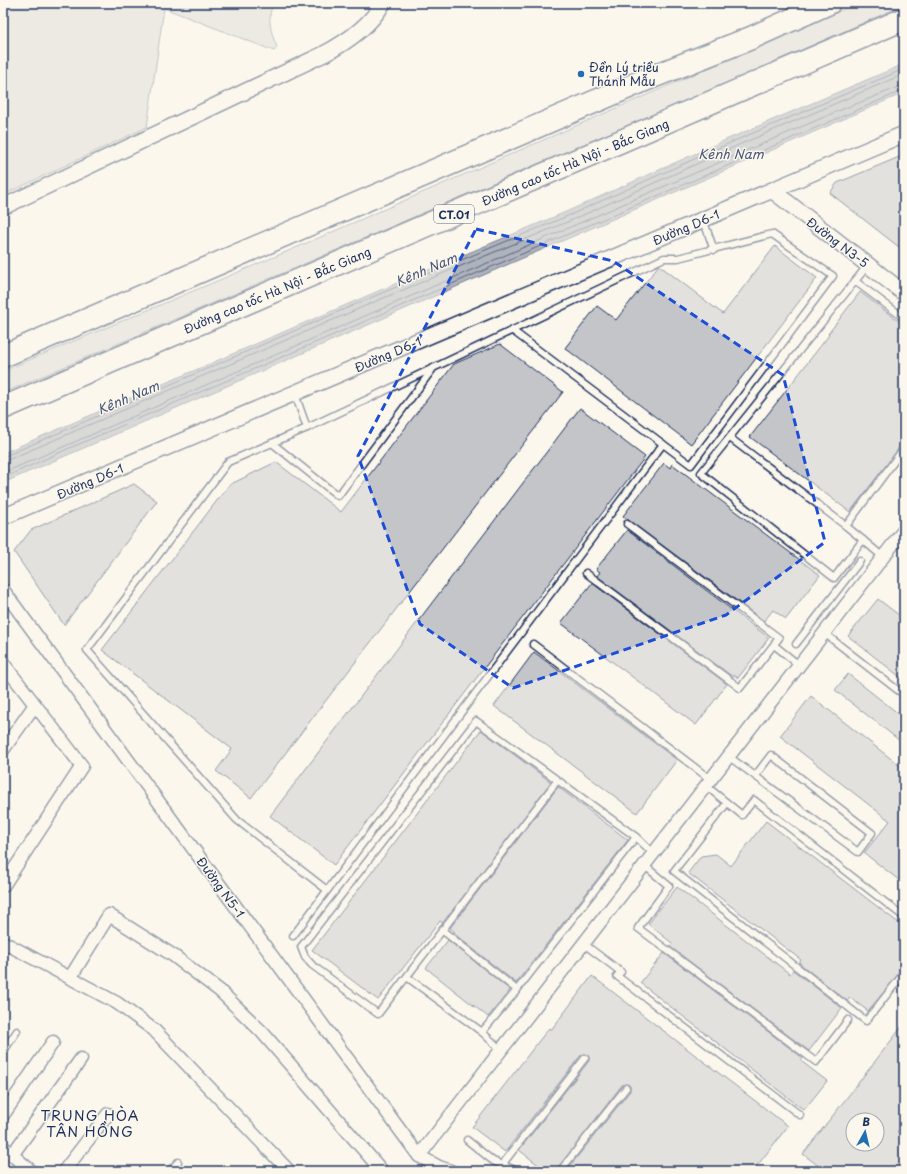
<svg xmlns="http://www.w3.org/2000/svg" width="907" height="1174" font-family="'Playpen Sans',sans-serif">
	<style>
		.green { fill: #dadad7; stroke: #7a849a }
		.water { fill: #afb3bb; stroke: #747e96 }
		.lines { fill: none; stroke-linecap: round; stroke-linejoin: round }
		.shore { stroke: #566483; stroke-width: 1 }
		.building { fill: #c3c5c9; stroke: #1b2f5e; fill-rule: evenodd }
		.service-casing { stroke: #1b2f5e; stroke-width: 9 }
		.minor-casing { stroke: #1b2f5e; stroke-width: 15 }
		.tertiary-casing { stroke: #1b2f5e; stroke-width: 18 }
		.motorway-casing { stroke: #1b2f5e; stroke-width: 25 }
		.service { stroke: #fbf7ec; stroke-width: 6 }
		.minor { stroke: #fbf7ec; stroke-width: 12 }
		.tertiary { stroke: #fbf7ec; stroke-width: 15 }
		.motorway { stroke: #fbf7ec; stroke-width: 22 }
		.marked { fill: none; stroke: #1d4ed8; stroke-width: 3; stroke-dasharray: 8 5; stroke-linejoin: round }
		.poi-dot { fill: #1f6fb2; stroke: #fbf7ec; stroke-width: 1.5 }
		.labels { text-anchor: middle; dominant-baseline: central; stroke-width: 3; stroke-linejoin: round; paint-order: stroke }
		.shield { fill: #fbf7ec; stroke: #5e6b89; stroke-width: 1 }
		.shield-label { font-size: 11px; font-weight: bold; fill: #1b2f5e }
		.poi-label { font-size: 12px; fill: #1b2f5e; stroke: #fbf7ec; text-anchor: start }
		.street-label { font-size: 12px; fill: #1b2f5e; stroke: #fbf7ec }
		.water-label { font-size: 13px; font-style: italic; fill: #47577a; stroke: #fbf7ec }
		.quarter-label { font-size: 14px; letter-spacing: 1px; fill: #1b2f5e; stroke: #fbf7ec }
	</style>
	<rect width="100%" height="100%" fill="#fbf7ec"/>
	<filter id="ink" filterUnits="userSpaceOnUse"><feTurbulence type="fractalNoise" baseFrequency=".025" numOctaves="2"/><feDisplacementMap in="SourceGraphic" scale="8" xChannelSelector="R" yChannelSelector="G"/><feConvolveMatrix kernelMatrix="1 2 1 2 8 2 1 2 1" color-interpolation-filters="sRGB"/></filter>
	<g filter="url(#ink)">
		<!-- green -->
		<g class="green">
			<path d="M 3,3 L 274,3 C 266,17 271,33 277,47 L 274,51 L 164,8 L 147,127 L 3,195 Z"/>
			<polygon points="858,3 904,3 904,5 724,84 3,393 3,371 293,249"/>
		</g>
		<!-- water -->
		<polygon class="water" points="904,64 904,93 3,483 3,453 383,289 568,211 730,138"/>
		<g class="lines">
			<!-- shore -->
			<g class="shore">
				<polyline points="3,457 384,292 570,215 732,142 904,69"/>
				<polyline points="3,462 386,297 572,220 734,147 904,74"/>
				<polyline points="3,473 838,111 904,85"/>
				<polyline points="3,478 65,450 904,90"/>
			</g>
		</g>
		<!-- building -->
		<g class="building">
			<polygon points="904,155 904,251 830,193 837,183"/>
			<polygon points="775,246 817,278 691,444 565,348 597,306 616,320 659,265 723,314"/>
			<polygon points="860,292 904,325 904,442 850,512 750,437 829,335 828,334"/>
			<polygon points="500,344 563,392 251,798 216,771 232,749 102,650 229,485 276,462 341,512 454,364"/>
			<polygon points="580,408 645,457 334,865 270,816"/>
			<polygon points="664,463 670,468 672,464 820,575 786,619 773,610 764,621 623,516"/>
			<polygon points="134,484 157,501 64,625 14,552 31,530"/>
			<polygon points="627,530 769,638 738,678 734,675 733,677 597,576 600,572 596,569"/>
			<polygon points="592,583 727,684 696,725 561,623"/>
			<polygon points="878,599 904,619 904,680 848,636"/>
			<polygon points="534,652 677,760 637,813 494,706"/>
			<polygon points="848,674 904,718 904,744 835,690"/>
			<polygon points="811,696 904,769 904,884 864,853 890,821 780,736"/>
			<polygon points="481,730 551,782 443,923 440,921 378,1000 312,950"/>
			<polygon points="558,787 628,840 516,983 453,933 455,932 450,928"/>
			<polygon points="766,821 904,927 904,968 868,1011 850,998 847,1001 799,963 801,960 688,873 701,856 716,854 731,866"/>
			<polygon points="677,887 790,974 793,970 842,1008 809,1051 669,946 672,943 648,924"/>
			<polygon points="448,940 510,990 488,1017 426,968"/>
			<polygon points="664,953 803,1058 801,1061 827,1081 804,1110 640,983"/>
			<polygon points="592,976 788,1126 753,1171 566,1171 630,1091 630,1086 626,1084 622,1085 556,1171 546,1171 519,1150 589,1061 589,1057 586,1054 581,1055 505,1152 472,1127 549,1028 551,1030"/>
			<path d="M 904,1024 L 904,1123 L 897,1132 L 904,1137 L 904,1171 L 825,1171 L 803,1154 ZM 853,1120 L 877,1120 L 877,1144 L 853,1144 Z"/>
		</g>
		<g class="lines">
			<defs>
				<g id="service">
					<polyline points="703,219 714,250"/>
					<polyline points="868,265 701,473 834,578 863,540 846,526 904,448"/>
					<polyline points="855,281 904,318"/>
					<polyline points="295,394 307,428"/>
					<polyline points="730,438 846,526"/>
					<polyline points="272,443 338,496 432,370"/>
					<polyline points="863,540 883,557"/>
					<polyline points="586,573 740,688 779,638 627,524"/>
					<polyline points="824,633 904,695"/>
					<polyline points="533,644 710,779"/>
					<polyline points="796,644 860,561"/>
					<polyline points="774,645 799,665"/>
					<polyline points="728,756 858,852 872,833 771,755 755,776"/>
					<polyline points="557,781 378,1014 312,965 305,957 301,947 476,721 636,837 654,854"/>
					<polyline points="705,785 742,815 754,800 904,917"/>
					<polyline points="727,803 674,871 866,1021 904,973"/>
					<polyline points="645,866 669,886 638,928 816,1062 848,1020"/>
					<polyline points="327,890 237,820 87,650 228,462 307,428 664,258 678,258 772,234 833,276 691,465 513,331"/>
					<polyline points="442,930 517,990"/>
					<polyline points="293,936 663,444"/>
					<polyline points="584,944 621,972 617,976 800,1115"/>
					<polyline points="407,977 482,1032 500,1049"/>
					<polyline points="482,1032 517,990 636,837"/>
					<polyline points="3,1052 17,1031"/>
					<polyline points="467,1140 493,1161 517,1171"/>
					<polyline points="170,1171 178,1162"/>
					<polyline points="503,1171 505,1161 585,1058"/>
					<polyline points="560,1171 626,1088"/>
				</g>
				<g id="minor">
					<polyline points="3,590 419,1156 439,1167 451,1171"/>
					<polyline points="3,663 82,766 3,886"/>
					<polyline points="3,750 34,706"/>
					<polyline points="3,942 117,1003 154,1030 289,1171"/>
					<polyline points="70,978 109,915 174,956 220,991 262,1032 382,1171"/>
					<polyline points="3,1115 53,1042"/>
					<polyline points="3,1147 31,1171"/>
					<polyline points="12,1155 81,1059"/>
					<polyline points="419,1156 904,530"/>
					<polyline points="64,1171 108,1114"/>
				</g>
				<g id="tertiary">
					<polyline points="773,191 904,293"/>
					<path d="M 3,207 L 324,54 C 347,42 370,26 383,3"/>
					<polyline points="3,517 904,134"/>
				</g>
				<g id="motorway">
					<polyline points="3,356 652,77 751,38 829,3"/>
					<polyline points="3,408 904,19"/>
				</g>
			</defs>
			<!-- service casing -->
			<use href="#service" class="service-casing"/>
			<!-- minor casing -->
			<use href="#minor" class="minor-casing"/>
			<!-- tertiary casing -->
			<use href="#tertiary" class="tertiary-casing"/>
			<!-- motorway casing -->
			<use href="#motorway" class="motorway-casing"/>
			<!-- service -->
			<use href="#service" class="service"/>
			<!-- minor -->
			<use href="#minor" class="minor"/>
			<!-- tertiary -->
			<use href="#tertiary" class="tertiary"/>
			<!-- motorway -->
			<use href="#motorway" class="motorway"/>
		</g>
	</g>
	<!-- marked area -->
	<path d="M0 0H907V1174H0ZM 476,229 L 613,261 L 783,375 L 825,542 L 726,615 L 513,688 L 420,624 L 358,456 Z" fill="#fbf7ec" fill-opacity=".55" fill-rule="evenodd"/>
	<path class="marked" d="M 476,229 L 613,261 L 783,375 L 825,542 L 726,615 L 513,688 L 420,624 L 358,456 Z"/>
	<!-- markers -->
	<circle class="poi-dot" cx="581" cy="74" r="4"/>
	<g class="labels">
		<!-- shield labels -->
		<rect class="shield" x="434" y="205" width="40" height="18" rx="3"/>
		<g class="shield-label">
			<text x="454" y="214">CT.01</text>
		</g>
		<!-- poi labels -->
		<g class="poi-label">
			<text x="589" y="67">Đền Lý triều<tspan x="589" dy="14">Thánh Mẫu</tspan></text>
		</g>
		<!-- street labels -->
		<g class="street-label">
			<text transform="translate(575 162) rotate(-23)">Đường cao tốc Hà Nội - Bắc Giang</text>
			<text transform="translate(686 227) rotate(-23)">Đường D6-1</text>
			<text transform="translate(838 242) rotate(37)">Đường N3-5</text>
			<text transform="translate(277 290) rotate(-23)">Đường cao tốc Hà Nội - Bắc Giang</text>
			<text transform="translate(388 354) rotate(-23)">Đường D6-1</text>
			<text transform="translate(90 481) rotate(-23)">Đường D6-1</text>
			<text transform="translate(221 887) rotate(54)">Đường N5-1</text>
		</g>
		<!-- water labels -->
		<g class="water-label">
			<text x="731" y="153">Kênh Nam</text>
			<text transform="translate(426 269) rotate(-23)">Kênh Nam</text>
			<text transform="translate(128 397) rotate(-23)">Kênh Nam</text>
		</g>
		<!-- quarter labels -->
		<g class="quarter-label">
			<text x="90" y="1115">TRUNG HÒA<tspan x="90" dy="16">TÂN HỒNG</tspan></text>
		</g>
	</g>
	<!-- margin -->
	<rect width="907" height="1174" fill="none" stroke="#fbf7ec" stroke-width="16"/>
	<rect x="8" y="8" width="891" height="1158" fill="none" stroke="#1b2f5e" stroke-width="1.5" filter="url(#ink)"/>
	<!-- north arrow -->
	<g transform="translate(865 1132) rotate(8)"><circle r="19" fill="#fbf7ec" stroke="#a1a7b3"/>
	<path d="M0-3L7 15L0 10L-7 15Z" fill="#1f6fb2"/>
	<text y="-6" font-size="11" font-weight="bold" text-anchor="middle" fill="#1b2f5e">B</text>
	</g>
</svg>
